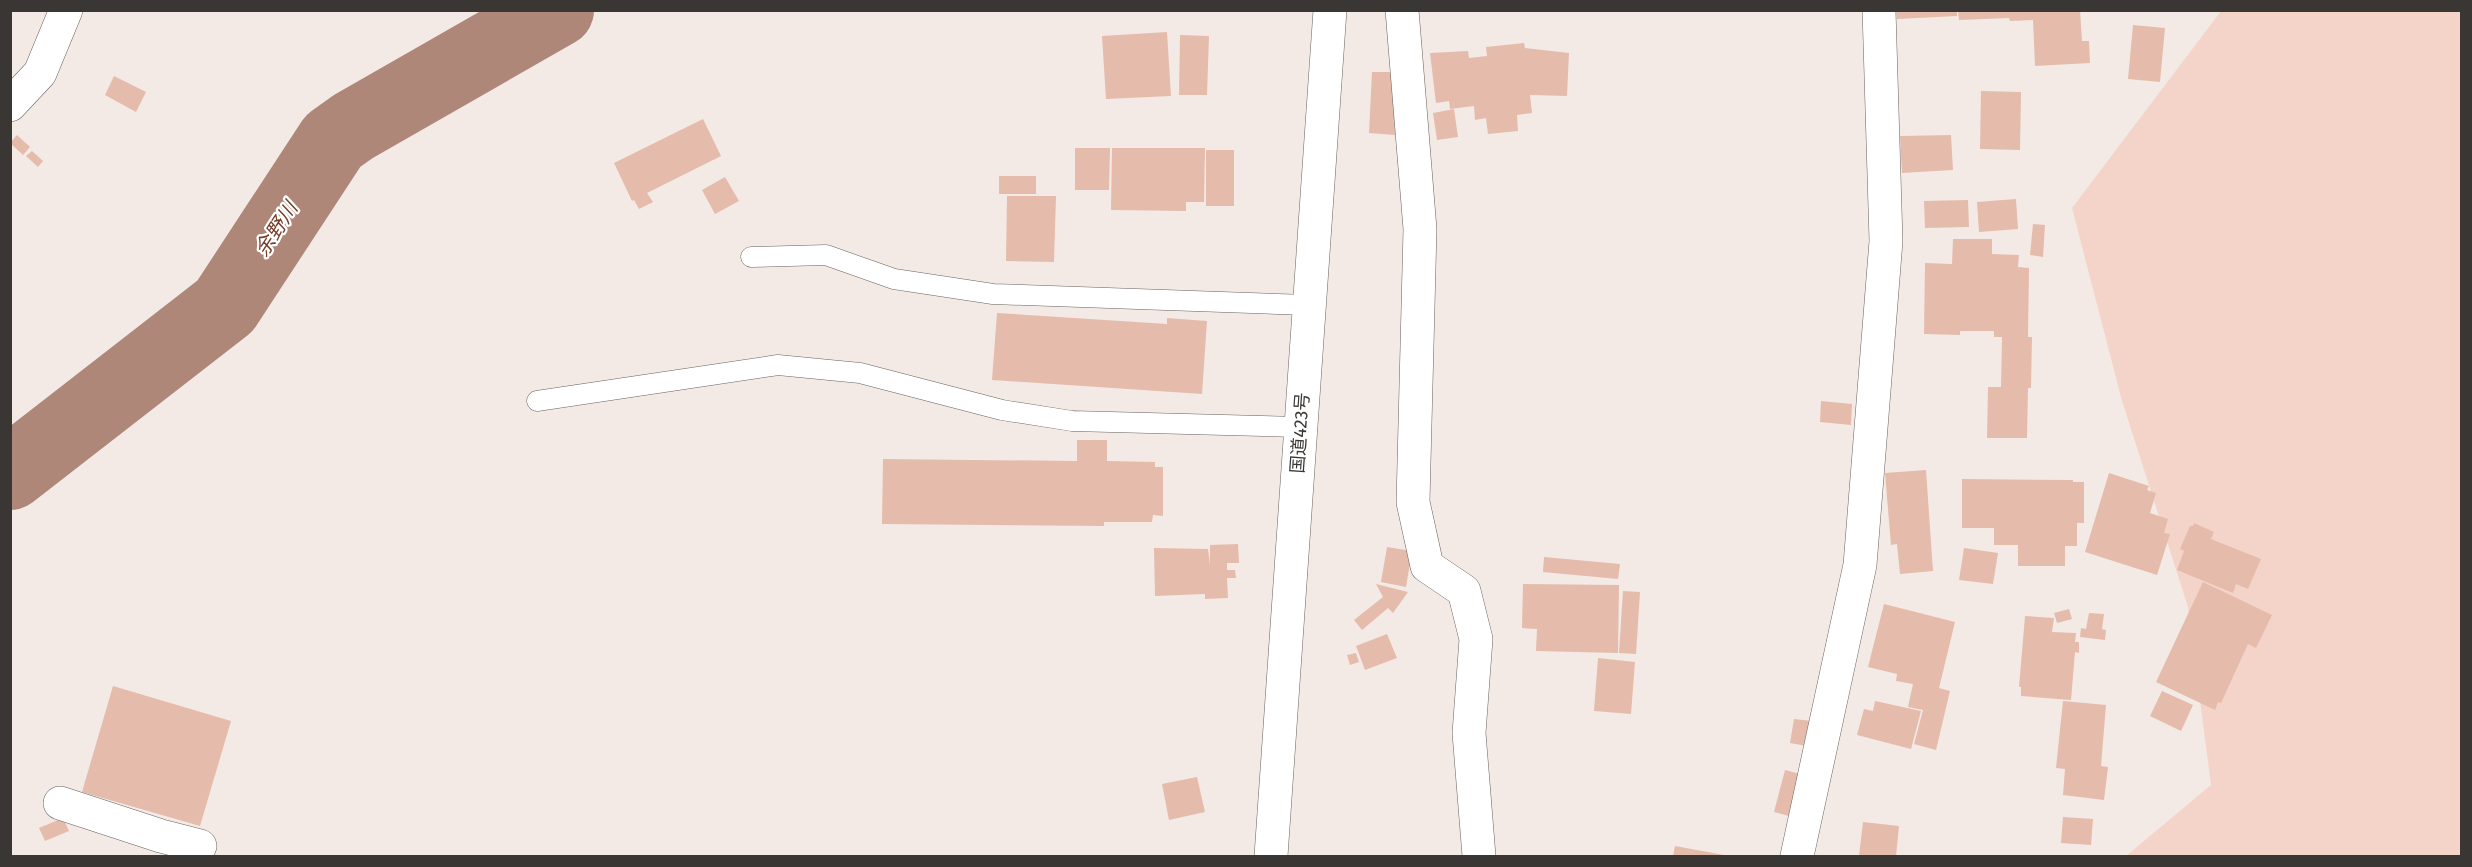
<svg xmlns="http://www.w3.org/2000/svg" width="2472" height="867" font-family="'Fira Sans','Noto Sans JP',sans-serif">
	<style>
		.green { fill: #f4d4c9 }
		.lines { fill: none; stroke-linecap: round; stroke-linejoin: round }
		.river { stroke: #ae8779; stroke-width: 74 }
		.building { fill: #e5bbac }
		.lane-casing { stroke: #69625f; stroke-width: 21 }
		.street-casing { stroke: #69625f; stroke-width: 34 }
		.highway-casing { stroke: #69625f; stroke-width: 34 }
		.lane { stroke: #fff; stroke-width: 20 }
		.street { stroke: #fff; stroke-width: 33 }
		.highway { stroke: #fff; stroke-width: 33 }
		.labels { text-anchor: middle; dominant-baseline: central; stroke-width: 4.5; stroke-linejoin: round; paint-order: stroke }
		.street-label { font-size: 18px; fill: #393634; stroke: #fff }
		.water-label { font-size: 20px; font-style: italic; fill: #743e29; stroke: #fff }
	</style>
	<rect width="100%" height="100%" fill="#f3eae6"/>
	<!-- green -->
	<polygon class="green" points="2221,11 2461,11 2461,856 2126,856 2211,785 2188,607 2122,401 2072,208"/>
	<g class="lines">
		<!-- river -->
		<polyline class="river" points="10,473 225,306 333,141 354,126 557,10"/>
	</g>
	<!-- building -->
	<g class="building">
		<polygon points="1896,10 1957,10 1957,16 1897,19"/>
		<polygon points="1958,10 2080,10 2082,41 2089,41 2090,63 2035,66 2033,20 2010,21 2009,18 1959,20"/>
		<polygon points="2133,25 2165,28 2160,82 2128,79"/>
		<polygon points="1167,32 1171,96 1106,99 1102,36"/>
		<polygon points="1180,35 1209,36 1207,95 1179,95"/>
		<polygon points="1524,43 1525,48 1569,53 1567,96 1530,95 1532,113 1517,115 1518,131 1488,134 1486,118 1475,120 1474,106 1450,109 1449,101 1436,103 1430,53 1468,51 1469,58 1487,56 1486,47"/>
		<polygon points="1372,72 1392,72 1395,135 1369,133"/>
		<polygon points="114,76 146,92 136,112 105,95"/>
		<polygon points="1981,91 2021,92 2020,150 1980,149"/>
		<polygon points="1454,109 1458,137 1437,140 1433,113"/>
		<polygon points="703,119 721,156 647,193 653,202 639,209 634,200 632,201 614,163"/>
		<polygon points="17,135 30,147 23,155 10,143"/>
		<polygon points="1951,135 1953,170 1902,173 1900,136"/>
		<polygon points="1075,148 1110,148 1109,190 1075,190"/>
		<polygon points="1112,148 1205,148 1204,202 1186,202 1186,211 1111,210"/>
		<rect x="1206" y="150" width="28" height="56"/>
		<polygon points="32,151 43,161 38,167 26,156"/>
		<rect x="999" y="176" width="37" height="18"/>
		<polygon points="725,177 739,201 715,214 702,190"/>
		<polygon points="1007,196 1056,196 1054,262 1006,261"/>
		<polygon points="2016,199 2018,229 1979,232 1977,202"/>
		<polygon points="1968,200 1969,227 1925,228 1924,201"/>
		<polygon points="2033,224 2045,225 2043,257 2030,255"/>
		<polygon points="1953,239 1992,239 1992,254 2019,255 2018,267 2029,268 2028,337 2032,337 2031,388 2028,388 2027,438 1987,438 1988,387 2001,387 2002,337 1994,337 1994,331 1960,331 1960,335 1924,334 1925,263 1952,264"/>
		<polygon points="997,313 1167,324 1167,318 1207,321 1202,394 992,380"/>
		<polygon points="1821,401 1852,404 1851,425 1820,422"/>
		<polygon points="1077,440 1107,440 1107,461 1155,462 1155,467 1163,467 1163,516 1153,515 1152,522 1104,522 1104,526 882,524 883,459 1077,461"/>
		<polygon points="1926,470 1933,571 1900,574 1897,544 1891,545 1885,473"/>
		<polygon points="2109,473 2149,486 2147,490 2156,493 2150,513 2168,519 2164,533 2170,534 2157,575 2085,552"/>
		<polygon points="1962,479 2073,480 2073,482 2084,482 2084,523 2077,523 2077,546 2065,546 2065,566 2018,566 2018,545 1994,545 1994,528 1962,528"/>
		<polygon points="2194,523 2214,532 2211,539 2261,559 2248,589 2236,584 2233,593 2177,570 2184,551 2180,549 2190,526 2193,526"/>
		<polygon points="1238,544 1239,563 1227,563 1227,570 1235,570 1236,578 1227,578 1228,598 1205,599 1205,594 1155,596 1154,548 1208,549 1210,565 1210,545"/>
		<polygon points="1387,547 1412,551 1406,587 1381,582"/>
		<polygon points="1964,548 1998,553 1993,584 1959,580"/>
		<polygon points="1544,557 1620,564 1618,579 1543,572"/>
		<polygon points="2203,582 2272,615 2256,648 2248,644 2221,703 2218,702 2215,710 2156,682"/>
		<polygon points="1376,584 1408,592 1393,613 1388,608 1362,630 1354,620 1383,597"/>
		<polygon points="1523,584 1619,585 1618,653 1536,651 1537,629 1522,628"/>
		<polygon points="1623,591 1640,592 1636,654 1619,653"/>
		<polygon points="1884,604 1955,622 1939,688 1950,691 1936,750 1914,744 1923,710 1908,707 1913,684 1896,681 1897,674 1868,667"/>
		<polygon points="2069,609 2072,619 2057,623 2054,613"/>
		<polygon points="2089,613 2104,614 2102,629 2106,630 2105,640 2080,637 2081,628 2086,629"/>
		<polygon points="2025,616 2054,618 2052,632 2076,633 2075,642 2079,642 2079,653 2075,652 2071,700 2021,696 2021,687 2019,687"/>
		<polygon points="1387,634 1397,658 1365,670 1356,646"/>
		<polygon points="1356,653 1359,662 1350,665 1347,655"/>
		<polygon points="1598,658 1635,662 1631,714 1594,711"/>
		<polygon points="113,686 231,721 200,826 82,792"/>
		<polygon points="2162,691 2193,705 2181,731 2150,716"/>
		<polygon points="1875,701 1921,711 1911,749 1857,735 1864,709 1873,711"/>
		<polygon points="2063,701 2106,705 2101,766 2108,767 2104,800 2063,795 2065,769 2056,768"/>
		<polygon points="1794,719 1812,721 1807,746 1790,743"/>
		<polygon points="1785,770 1800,774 1789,816 1774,812"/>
		<polygon points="1197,777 1205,812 1169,820 1162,784"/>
		<polygon points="2063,817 2093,819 2091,845 2061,843"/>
		<polygon points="63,818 69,831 45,841 39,828"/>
		<polygon points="1863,822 1899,826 1896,856 1859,856"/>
		<polygon points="1675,846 1724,855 1724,856 1673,856"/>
	</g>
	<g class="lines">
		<defs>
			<g id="lane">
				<polyline points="751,257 826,255 894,279 993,294 1308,305"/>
				<polyline points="537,401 778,365 860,373 1002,410 1072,421 1300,427"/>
			</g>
			<g id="street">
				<polyline points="1402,10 1420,229 1413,502 1427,566 1464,591 1476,639 1469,733 1479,856"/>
				<polyline points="10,105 40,73 66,10"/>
				<polyline points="60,803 161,836 200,846"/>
				<polyline points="1797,856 1860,565 1886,241 1879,10"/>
			</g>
			<polyline id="highway" points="1271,856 1330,10"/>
		</defs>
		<!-- lane casing -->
		<use href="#lane" class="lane-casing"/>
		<!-- street casing -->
		<use href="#street" class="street-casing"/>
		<!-- highway casing -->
		<use href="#highway" class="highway-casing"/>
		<!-- lane -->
		<use href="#lane" class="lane"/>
		<!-- street -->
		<use href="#street" class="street"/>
		<!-- highway -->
		<use href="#highway" class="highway"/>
	</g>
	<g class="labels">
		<!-- street labels -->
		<g class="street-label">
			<text transform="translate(1300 433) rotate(-86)">国道423号</text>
		</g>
		<!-- water labels -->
		<g class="water-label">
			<text transform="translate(276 229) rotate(-57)">余野川</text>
		</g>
	</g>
	<!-- border -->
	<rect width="2472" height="867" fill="none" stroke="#393634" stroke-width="24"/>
</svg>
